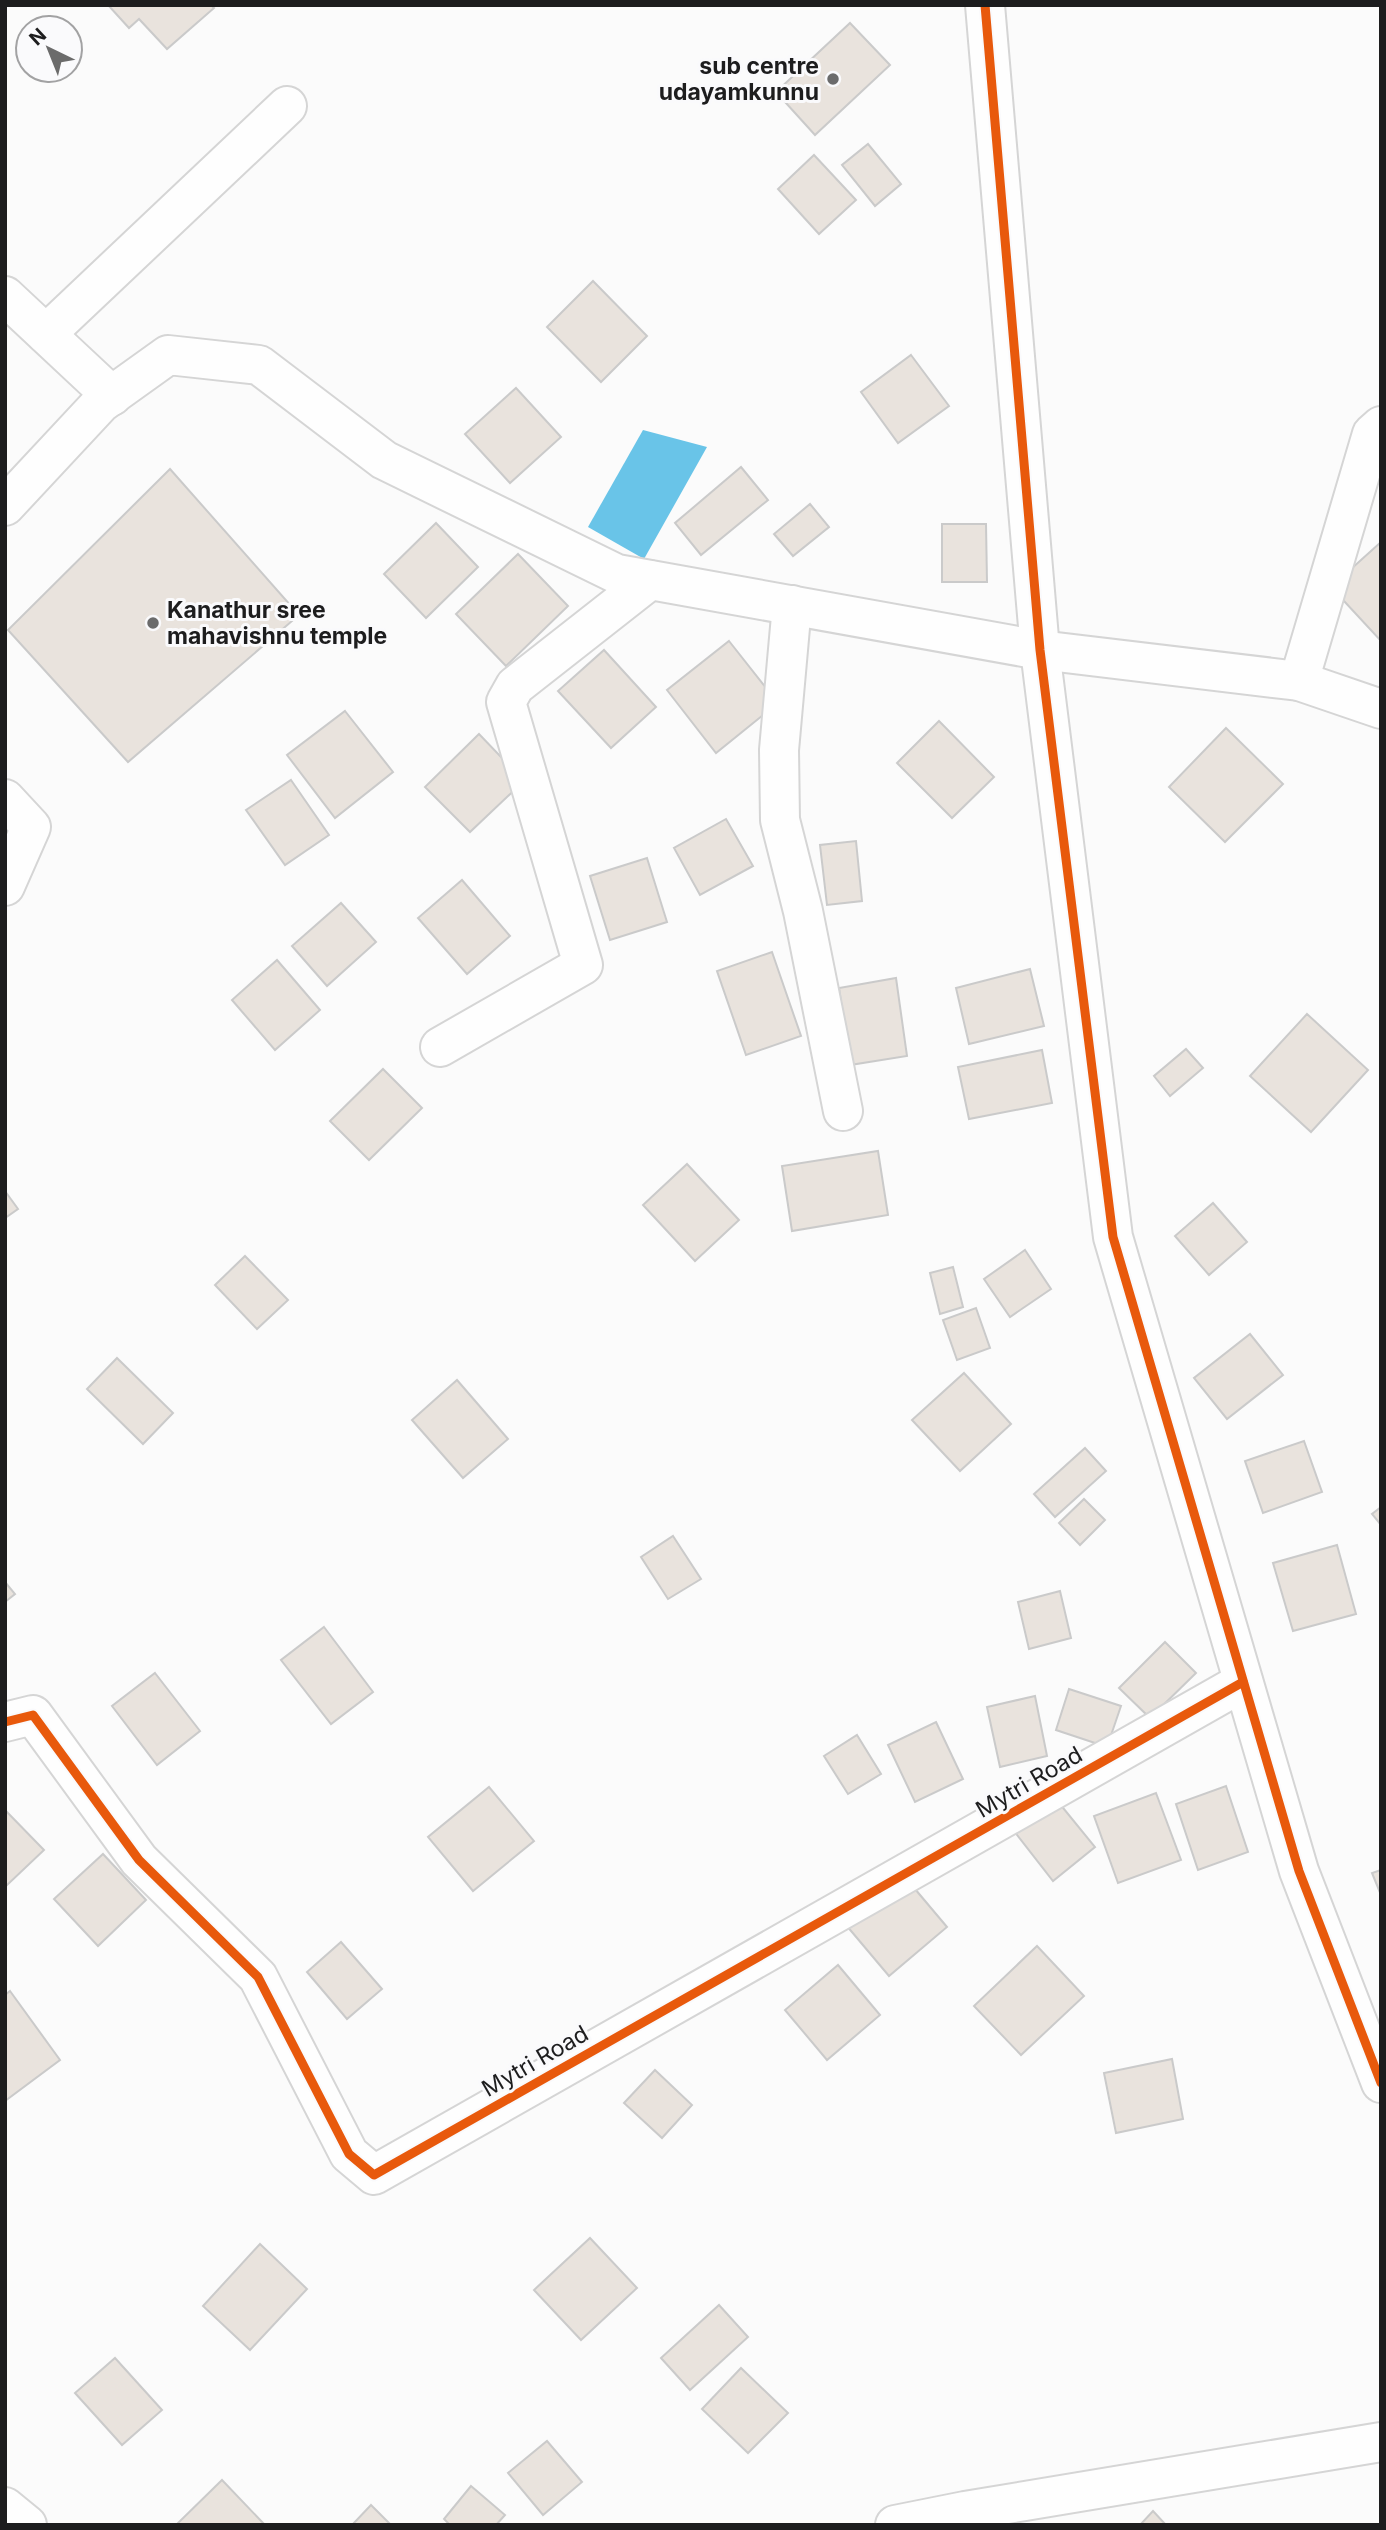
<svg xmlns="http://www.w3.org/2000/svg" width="1386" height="2530" font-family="Inter,sans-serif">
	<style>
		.water { fill: #69c4e8 }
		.building { fill: #e9e3dd; stroke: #cacaca; stroke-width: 2 }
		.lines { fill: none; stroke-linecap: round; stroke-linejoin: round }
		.minor-casing { stroke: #d5d5d5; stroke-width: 42 }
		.minor { stroke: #fefefe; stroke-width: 38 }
		.cycleway-casing { stroke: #fafafc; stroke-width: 13 }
		.cycleway { stroke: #e8590c; stroke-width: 9 }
		.poi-dot { fill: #6b6b6b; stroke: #fafafc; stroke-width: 2.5 }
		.labels { text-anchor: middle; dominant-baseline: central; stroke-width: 6; stroke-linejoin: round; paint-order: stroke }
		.poi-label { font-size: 23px; font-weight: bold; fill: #1d1d1e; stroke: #fafafc; text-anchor: end }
		.street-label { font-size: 23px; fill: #1d1d1e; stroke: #fafafc }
	</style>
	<rect width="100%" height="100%" fill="#fbfbfb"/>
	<!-- water -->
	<polygon class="water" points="643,430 707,447 644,559 588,527"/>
	<!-- building -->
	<g class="building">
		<polygon points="108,5 211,5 214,8 167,49 139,19 129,28"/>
		<polygon points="850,23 890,65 815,135 776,92"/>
		<polygon points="868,144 901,184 875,206 842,165"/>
		<polygon points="814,155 856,200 819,234 778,189"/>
		<polygon points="593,281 647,336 601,382 547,327"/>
		<polygon points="911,355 949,406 898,443 861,392"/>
		<polygon points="516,388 561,437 510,483 465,434"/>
		<polygon points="741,467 768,500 701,555 675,523"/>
		<polygon points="170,469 299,615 128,762 8,630"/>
		<polygon points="810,504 829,527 793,556 774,534"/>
		<polygon points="436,523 478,567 426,618 384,574"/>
		<polygon points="942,524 986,524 987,582 942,582"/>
		<polygon points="1381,542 1381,641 1331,587"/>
		<polygon points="518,554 568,606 506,666 456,614"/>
		<polygon points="729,641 778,703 716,753 667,690"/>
		<polygon points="604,650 656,707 611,748 558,691"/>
		<polygon points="345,711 393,772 335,818 287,755"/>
		<polygon points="939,721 994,777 952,818 897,763"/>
		<polygon points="1226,728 1283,784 1225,842 1169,787"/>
		<polygon points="479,734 524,781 470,832 425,787"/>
		<polygon points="291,780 329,835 285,865 246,810"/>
		<polygon points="726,819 753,866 700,895 674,848"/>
		<polygon points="856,841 862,901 827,905 820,845"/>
		<polygon points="647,858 667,922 610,940 590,876"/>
		<polygon points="462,880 510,936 467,974 418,918"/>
		<polygon points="341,903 376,942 327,986 292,946"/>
		<polygon points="772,952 801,1036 746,1055 717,971"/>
		<polygon points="277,960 320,1010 275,1050 232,1000"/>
		<polygon points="1030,969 1044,1026 969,1044 956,988"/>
		<polygon points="896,978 907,1056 850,1065 839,988"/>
		<polygon points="1307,1014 1368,1070 1311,1132 1250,1076"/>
		<polygon points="1186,1049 1203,1068 1170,1096 1154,1076"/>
		<polygon points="1042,1050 1052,1103 969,1119 958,1067"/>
		<polygon points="383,1069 422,1108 369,1160 330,1121"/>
		<polygon points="878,1151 888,1215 792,1231 782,1166"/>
		<polygon points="687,1164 739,1220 695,1261 643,1205"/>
		<polygon points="5,1191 18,1209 5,1218"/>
		<polygon points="1213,1203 1247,1242 1209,1275 1175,1236"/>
		<polygon points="1025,1250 1051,1289 1010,1317 984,1279"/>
		<polygon points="245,1256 288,1300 257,1329 215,1285"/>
		<polygon points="953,1267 963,1307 940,1314 930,1273"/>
		<polygon points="976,1308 990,1348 957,1360 943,1320"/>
		<polygon points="1250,1334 1283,1375 1227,1419 1194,1378"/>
		<polygon points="117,1358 173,1413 143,1444 87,1389"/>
		<polygon points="964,1373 1011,1424 960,1471 912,1420"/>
		<polygon points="457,1380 508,1439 463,1478 412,1420"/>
		<polygon points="1304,1441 1322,1492 1263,1513 1245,1461"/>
		<polygon points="1085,1448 1106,1471 1055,1517 1034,1494"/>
		<polygon points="1084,1499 1105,1520 1080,1545 1059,1523"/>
		<polygon points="1381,1507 1381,1525 1372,1514"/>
		<polygon points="673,1536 701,1579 668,1599 641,1557"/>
		<polygon points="1337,1545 1356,1614 1293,1631 1273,1563"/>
		<polygon points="5,1582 15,1594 5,1602"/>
		<polygon points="1060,1591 1071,1638 1029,1649 1018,1602"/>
		<polygon points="324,1627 373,1692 331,1724 281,1660"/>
		<polygon points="1165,1642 1196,1673 1150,1718 1119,1688"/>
		<polygon points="155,1673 200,1731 157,1765 112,1706"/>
		<polygon points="1069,1689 1121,1706 1107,1747 1056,1730"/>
		<polygon points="1035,1696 1047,1756 1000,1767 987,1707"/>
		<polygon points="936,1722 963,1779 915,1802 888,1745"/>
		<polygon points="857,1735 881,1774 848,1794 824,1756"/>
		<polygon points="1226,1786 1248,1852 1198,1870 1176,1804"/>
		<polygon points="489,1787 534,1841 473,1891 428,1837"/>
		<polygon points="1156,1793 1181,1860 1118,1883 1094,1816"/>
		<polygon points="1055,1798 1095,1847 1053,1881 1014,1831"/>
		<polygon points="5,1810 44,1850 5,1887"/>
		<polygon points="103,1854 146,1900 98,1946 54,1899"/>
		<polygon points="899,1870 947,1927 889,1976 841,1919"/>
		<polygon points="1381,1870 1381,1895 1372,1873"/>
		<polygon points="341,1942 382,1989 347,2019 307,1972"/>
		<polygon points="1037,1946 1084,1996 1021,2055 974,2006"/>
		<polygon points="838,1965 880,2015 827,2060 785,2010"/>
		<polygon points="10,1991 60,2060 5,2101 5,1995"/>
		<polygon points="1172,2059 1183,2119 1116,2133 1104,2073"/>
		<polygon points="655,2070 692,2105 662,2138 624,2103"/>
		<polygon points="590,2238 637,2288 581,2340 534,2290"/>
		<polygon points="260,2244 307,2289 250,2350 203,2306"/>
		<polygon points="719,2305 748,2337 690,2390 661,2358"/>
		<polygon points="115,2358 162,2410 122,2445 75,2393"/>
		<polygon points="741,2368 788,2413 748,2453 702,2409"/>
		<polygon points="547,2441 582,2482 543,2515 508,2473"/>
		<polygon points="222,2480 265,2525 176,2525"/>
		<polygon points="471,2486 505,2515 496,2525 450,2525 444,2519"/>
		<polygon points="371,2505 391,2525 352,2525"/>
		<polygon points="1153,2511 1166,2525 1140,2525"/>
	</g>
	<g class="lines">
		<defs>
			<g id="minor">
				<polyline points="985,5 1040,650 1113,1237 1299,1871 1381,2083"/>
				<polyline points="5,296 112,396"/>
				<polyline points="46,334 287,106"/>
				<polyline points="5,506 101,403 168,355 259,365 384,460 617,574 1040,650 1299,681 1381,709"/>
				<polyline points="792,605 779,750 780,820 803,911 843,1111"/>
				<polyline points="1299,681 1372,434 1381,426"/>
				<polyline points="5,799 31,827 5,886"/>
				<polyline points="440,1047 583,965 506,702 515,686 650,580"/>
				<polyline points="5,1722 33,1715 139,1860 258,1977 349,2154 374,2175 1243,1682"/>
				<polyline points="5,2507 27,2525"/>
				<polyline points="895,2525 965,2511 1381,2442"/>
			</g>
		</defs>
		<!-- minor casing -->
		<use href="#minor" class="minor-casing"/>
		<!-- minor -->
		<use href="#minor" class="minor"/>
		<defs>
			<g id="cycleway">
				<polyline points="985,5 1040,650 1113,1237 1299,1871 1381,2083"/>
				<polyline points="5,1722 33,1715 139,1860 258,1977 349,2154 374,2175 1243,1682"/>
			</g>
		</defs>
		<!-- cycleway casing -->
		<use href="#cycleway" class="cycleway-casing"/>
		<!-- cycleway -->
		<use href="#cycleway" class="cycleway"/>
	</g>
	<!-- markers -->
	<g class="poi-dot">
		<circle cx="833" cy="79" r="7"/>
		<circle cx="153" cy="623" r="7"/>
	</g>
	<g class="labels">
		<!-- poi labels -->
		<g class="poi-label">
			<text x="819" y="66">sub centre<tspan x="819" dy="26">udayamkunnu</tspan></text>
			<text x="167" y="610" text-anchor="start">Kanathur sree<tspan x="167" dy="26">mahavishnu temple</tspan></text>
		</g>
		<!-- street labels -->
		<g class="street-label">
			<text transform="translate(1029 1782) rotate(-30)">Mytri Road</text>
			<text transform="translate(535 2061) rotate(-30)">Mytri Road</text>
		</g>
	</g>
	<!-- border -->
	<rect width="1386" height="2530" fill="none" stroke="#1d1d1e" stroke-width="14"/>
	<!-- north arrow -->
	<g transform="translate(49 49) rotate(317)"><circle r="33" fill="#fafafc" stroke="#a2a2a3" stroke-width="2"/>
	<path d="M0-5L12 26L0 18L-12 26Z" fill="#6b6b6b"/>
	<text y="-10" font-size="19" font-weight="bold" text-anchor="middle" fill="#1d1d1e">N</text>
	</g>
</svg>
